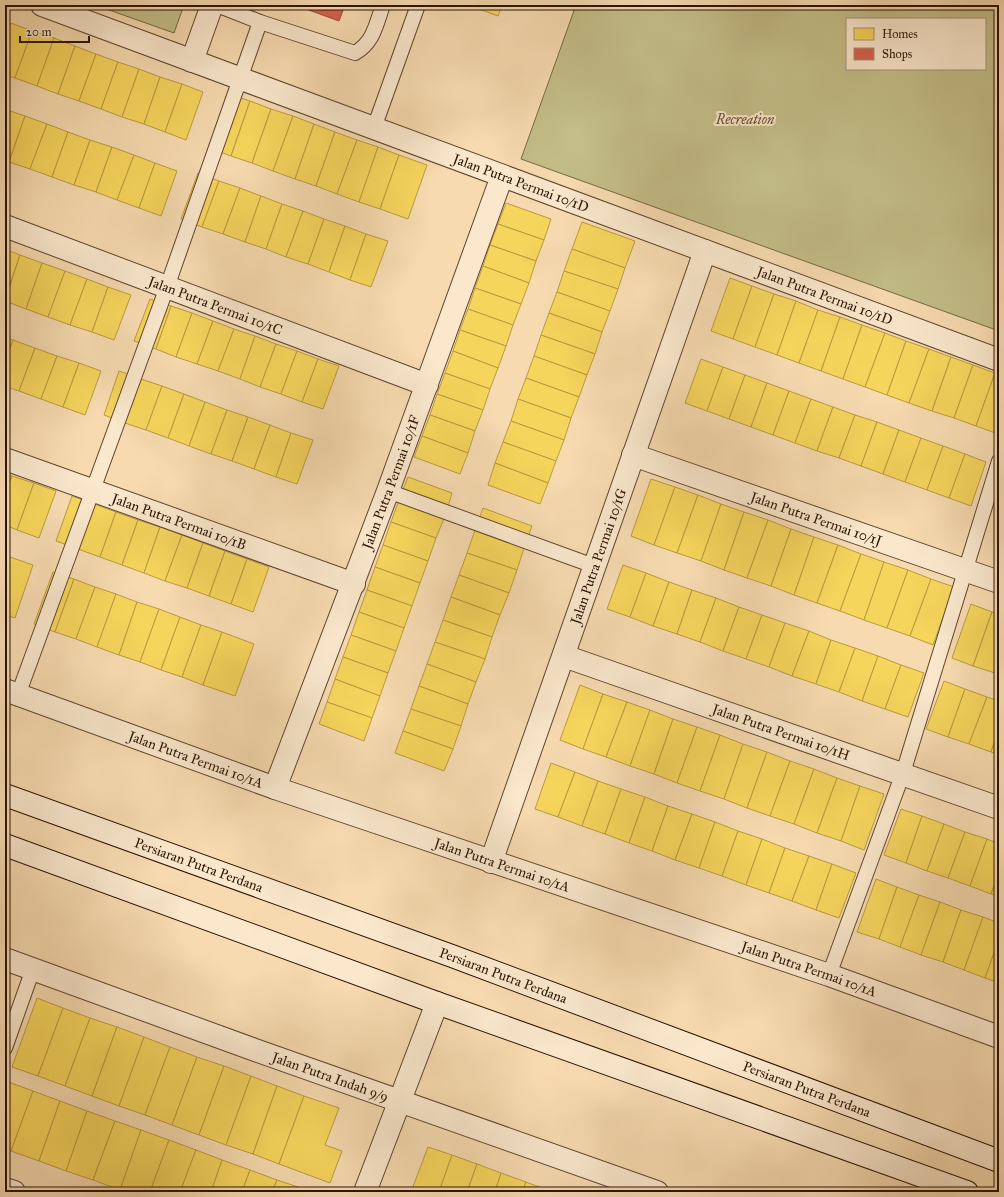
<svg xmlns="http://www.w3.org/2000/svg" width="1004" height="1197" font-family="'IM FELL Great Primer',serif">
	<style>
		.green { fill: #c3bd87; stroke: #776844; fill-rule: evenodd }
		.homes { fill: #f6d55c; stroke: #b99b40 }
		.shops { fill: #d6604d; stroke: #a34936 }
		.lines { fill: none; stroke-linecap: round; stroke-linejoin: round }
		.service-casing { stroke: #5e452c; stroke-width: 16 }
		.minor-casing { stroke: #5e452c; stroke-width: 24 }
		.secondary-casing { stroke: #2b1300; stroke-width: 24 }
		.service { stroke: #fae7cc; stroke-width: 14 }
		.minor { stroke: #fae7cc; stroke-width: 22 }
		.secondary { stroke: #fae7cc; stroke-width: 22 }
		.labels { text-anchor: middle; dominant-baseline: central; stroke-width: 4; stroke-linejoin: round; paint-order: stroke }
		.park-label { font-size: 14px; font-style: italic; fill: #604e2f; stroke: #fae7cc }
		.street-label { font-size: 14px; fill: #2b1300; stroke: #fae7cc }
	</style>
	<rect width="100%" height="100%" fill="#f7dab0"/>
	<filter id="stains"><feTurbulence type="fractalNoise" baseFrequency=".005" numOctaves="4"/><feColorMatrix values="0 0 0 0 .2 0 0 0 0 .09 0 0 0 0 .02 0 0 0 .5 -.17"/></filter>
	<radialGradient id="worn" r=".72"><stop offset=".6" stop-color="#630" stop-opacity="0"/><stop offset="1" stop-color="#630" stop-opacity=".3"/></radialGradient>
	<!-- green -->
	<g class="green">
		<polygon points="95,5 184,5 174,33"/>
		<path d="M 576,5 L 999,5 L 999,331 L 521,159 ZM 847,19 L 985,19 L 985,69 L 847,69 Z"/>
	</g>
	<!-- homes -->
	<g class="homes">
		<polygon points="468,5 502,5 498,16"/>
		<polygon points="11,23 32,31 15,78 5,75 5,39"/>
		<polygon points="32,31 54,38 37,86 15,78"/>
		<polygon points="54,38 75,46 58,94 37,86"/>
		<polygon points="75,46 96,54 79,101 58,94"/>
		<polygon points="96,54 118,62 101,109 79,101"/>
		<polygon points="118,62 139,69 122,117 101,109"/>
		<polygon points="139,69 160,77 144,124 122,117"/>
		<polygon points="160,77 182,84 165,132 144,124"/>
		<polygon points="182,84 203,92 186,140 165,132"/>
		<polygon points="229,94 250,101 231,156 209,148"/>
		<polygon points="250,101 271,109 252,163 231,156"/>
		<polygon points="5,109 25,116 9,162 5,160"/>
		<polygon points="271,109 293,116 273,171 252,163"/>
		<polygon points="25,116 47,124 30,169 9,162"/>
		<polygon points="293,116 314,124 295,179 273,171"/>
		<polygon points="47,124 68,132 52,177 30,169"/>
		<polygon points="314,124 335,132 316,186 295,179"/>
		<polygon points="68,132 90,140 74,185 52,177"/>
		<polygon points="335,132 357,140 337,194 316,186"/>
		<polygon points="90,140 112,147 96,192 74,185"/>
		<polygon points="357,140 378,147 359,202 337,194"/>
		<polygon points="112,147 134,155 117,200 96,192"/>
		<polygon points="378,147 399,155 380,209 359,202"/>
		<polygon points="134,155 155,163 139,208 117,200"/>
		<polygon points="399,155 427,165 408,219 380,209"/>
		<polygon points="155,163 177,171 161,216 139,208"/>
		<polygon points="198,173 219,181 202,227 181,219"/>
		<polygon points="219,181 240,188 223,234 202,227"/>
		<polygon points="240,188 261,196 245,242 223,234"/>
		<polygon points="261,196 282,204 266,249 245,242"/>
		<polygon points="506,203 551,219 544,240 498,224"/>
		<polygon points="282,204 303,211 286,257 266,249"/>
		<polygon points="303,211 324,219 308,264 286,257"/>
		<polygon points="324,219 345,226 329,272 308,264"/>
		<polygon points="582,222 635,241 625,268 572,249"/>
		<polygon points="498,224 544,240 536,261 490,245"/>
		<polygon points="345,226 366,234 350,280 329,272"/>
		<polygon points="366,234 388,241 371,287 350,280"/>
		<polygon points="490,245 536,261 529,283 483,266"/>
		<polygon points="5,249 20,255 5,299"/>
		<polygon points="572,249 625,268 618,289 564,271"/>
		<polygon points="20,255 42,263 26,309 5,301"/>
		<polygon points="42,263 65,271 48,317 26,309"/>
		<polygon points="483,266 529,283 521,304 475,288"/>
		<polygon points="65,271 87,279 70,325 48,317"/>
		<polygon points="564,271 618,289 610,311 557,292"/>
		<polygon points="730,278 752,286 733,339 711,331"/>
		<polygon points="87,279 108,287 92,332 70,325"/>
		<polygon points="752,286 774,294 755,347 733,339"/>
		<polygon points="108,287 131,295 114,340 92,332"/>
		<polygon points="475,288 521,304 513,325 468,309"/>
		<polygon points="557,292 610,311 602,332 549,313"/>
		<polygon points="774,294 796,301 777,355 755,347"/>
		<polygon points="150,299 171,306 156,349 134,341"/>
		<polygon points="796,301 818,310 799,363 777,355"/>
		<polygon points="171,306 192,313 176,357 156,349"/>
		<polygon points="468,309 513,325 506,346 460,330"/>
		<polygon points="818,310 840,317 821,371 799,363"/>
		<polygon points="192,313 213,321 197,364 176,357"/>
		<polygon points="549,313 602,332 595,354 541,335"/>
		<polygon points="840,317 862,325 843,379 821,371"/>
		<polygon points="213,321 234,329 218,371 197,364"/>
		<polygon points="862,325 885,333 865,387 843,379"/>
		<polygon points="234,329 255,336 240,379 218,371"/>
		<polygon points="460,330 506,346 498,368 453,351"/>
		<polygon points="885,333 906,341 887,395 865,387"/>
		<polygon points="541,335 595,354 587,375 534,356"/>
		<polygon points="255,336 276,344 260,387 240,379"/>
		<polygon points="5,337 13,340 5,362"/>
		<polygon points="13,340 35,348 19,391 5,386 5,362"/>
		<polygon points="906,341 929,349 909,403 887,395"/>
		<polygon points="276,344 297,351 281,394 260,387"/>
		<polygon points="35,348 57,356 41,399 19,391"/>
		<polygon points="929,349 951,357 932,411 909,403"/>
		<polygon points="297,351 318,359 302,402 281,394"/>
		<polygon points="453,351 498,368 490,389 445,373"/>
		<polygon points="57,356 79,363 63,407 41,399"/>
		<polygon points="534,356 587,375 579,397 526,378"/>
		<polygon points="951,357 973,365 954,418 932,411"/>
		<polygon points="318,359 339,366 323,409 302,402"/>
		<polygon points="701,359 723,367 707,411 685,403"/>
		<polygon points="79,363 101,371 85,415 63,407"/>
		<polygon points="973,365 995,373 976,426 954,418"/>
		<polygon points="723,367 745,375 729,419 707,411"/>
		<polygon points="119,371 141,379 125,423 104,415"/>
		<polygon points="445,373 490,389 483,410 437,394"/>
		<polygon points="995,373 999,374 998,434 976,426"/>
		<polygon points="745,375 767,383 751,427 729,419"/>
		<polygon points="526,378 579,397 571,418 518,399"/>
		<polygon points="141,379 162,386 146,430 125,423"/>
		<polygon points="767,383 789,391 773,435 751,427"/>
		<polygon points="162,386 184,394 168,438 146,430"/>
		<polygon points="789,391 811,399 795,443 773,435"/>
		<polygon points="184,394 205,402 189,446 168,438"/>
		<polygon points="437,394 483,410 475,431 430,415"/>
		<polygon points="518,399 571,418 564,440 511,421"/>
		<polygon points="811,399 833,407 817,451 795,443"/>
		<polygon points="205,402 227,410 211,454 189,446"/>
		<polygon points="833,407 855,415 839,458 817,451"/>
		<polygon points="227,410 248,417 232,461 211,454"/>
		<polygon points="430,415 475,431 468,453 422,436"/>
		<polygon points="855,415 877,422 861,466 839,458"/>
		<polygon points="248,417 270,425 254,469 232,461"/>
		<polygon points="511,421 564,440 556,461 503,442"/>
		<polygon points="877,422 899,430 883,474 861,466"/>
		<polygon points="270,425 291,433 276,477 254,469"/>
		<polygon points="899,430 921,438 905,482 883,474"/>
		<polygon points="291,433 313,440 297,484 276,477"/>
		<polygon points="422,436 468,453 460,474 414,457"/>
		<polygon points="921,438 943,446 927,490 905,482"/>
		<polygon points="503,442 556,461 548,483 495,463"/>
		<polygon points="943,446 965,454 949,498 927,490"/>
		<polygon points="965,454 986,462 971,506 949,498"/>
		<polygon points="495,463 548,483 540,504 488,485"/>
		<polygon points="5,473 12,476 5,494"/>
		<polygon points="12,476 34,483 17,530 5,525 5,494"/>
		<polygon points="408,477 452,493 445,516 399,500"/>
		<polygon points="651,479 675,487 654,545 631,536"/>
		<polygon points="34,483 56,491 39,538 17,530"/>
		<polygon points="675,487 698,495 677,553 654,545"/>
		<polygon points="698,495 721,504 701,561 677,553"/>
		<polygon points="72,496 94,504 78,549 56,541"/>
		<polygon points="399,500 445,516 436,538 391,522"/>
		<polygon points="94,504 116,512 100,557 78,549"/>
		<polygon points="721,504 744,512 724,570 701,561"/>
		<polygon points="483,508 532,526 524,548 475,530"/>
		<polygon points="116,512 138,520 122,565 100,557"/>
		<polygon points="744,512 768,520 747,578 724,570"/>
		<polygon points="138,520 160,527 144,573 122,565"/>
		<polygon points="768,520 791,529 771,586 747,578"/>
		<polygon points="391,522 436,538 428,561 383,545"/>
		<polygon points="160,527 182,535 165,581 144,573"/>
		<polygon points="791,529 814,537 794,595 771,586"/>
		<polygon points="475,530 524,548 517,570 467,553"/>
		<polygon points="182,535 203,543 187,588 165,581"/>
		<polygon points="814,537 838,545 817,603 794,595"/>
		<polygon points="203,543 225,551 209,596 187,588"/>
		<polygon points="383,545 428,561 420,583 375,567"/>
		<polygon points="838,545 861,554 840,611 817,603"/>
		<polygon points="225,551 247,559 231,604 209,596"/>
		<polygon points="467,553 517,570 509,593 459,575"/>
		<polygon points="861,554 884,562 864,620 840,611"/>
		<polygon points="5,555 10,557 5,572"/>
		<polygon points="10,557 33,565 15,618 5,615 5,572"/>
		<polygon points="247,559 269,567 253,612 231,604"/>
		<polygon points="884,562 908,570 887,628 864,620"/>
		<polygon points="623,565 646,573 630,617 607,609"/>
		<polygon points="375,567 420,583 412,606 367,590"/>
		<polygon points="908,570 931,579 910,636 887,628"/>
		<polygon points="53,572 74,579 55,632 34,624"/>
		<polygon points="646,573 669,582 653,626 630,617"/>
		<polygon points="459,575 509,593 500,615 451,597"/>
		<polygon points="74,579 95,587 76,639 55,632"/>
		<polygon points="931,579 954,587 933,645 910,636"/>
		<polygon points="669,582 692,590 677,634 653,626"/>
		<polygon points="95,587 116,594 97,647 76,639"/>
		<polygon points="367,590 412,606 404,628 359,612"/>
		<polygon points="692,590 716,598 700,642 677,634"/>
		<polygon points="116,594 137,602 119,655 97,647"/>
		<polygon points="451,597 500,615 492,637 443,620"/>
		<polygon points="716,598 739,607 723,651 700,642"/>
		<polygon points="137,602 159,609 140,662 119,655"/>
		<polygon points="971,604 992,612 973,666 952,658"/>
		<polygon points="739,607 762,615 746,659 723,651"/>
		<polygon points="159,609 180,617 161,670 140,662"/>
		<polygon points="359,612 404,628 396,651 351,635"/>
		<polygon points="992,612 999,614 999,661 995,673 973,666"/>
		<polygon points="762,615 785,623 769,667 746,659"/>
		<polygon points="180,617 201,625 182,677 161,670"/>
		<polygon points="443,620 492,637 485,659 435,642"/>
		<polygon points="785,623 809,631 792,676 769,667"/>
		<polygon points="201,625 222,632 203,685 182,677"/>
		<polygon points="809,631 831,640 816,684 792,676"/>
		<polygon points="222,632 254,644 235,696 203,685"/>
		<polygon points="351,635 396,651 388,673 343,657"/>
		<polygon points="831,640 855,648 839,692 816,684"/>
		<polygon points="435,642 485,659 476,682 427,664"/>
		<polygon points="855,648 878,656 862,701 839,692"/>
		<polygon points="878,656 901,665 885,709 862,701"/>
		<polygon points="343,657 388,673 380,696 335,679"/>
		<polygon points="427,664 476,682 468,704 419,686"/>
		<polygon points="901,665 924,673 908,717 885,709"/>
		<polygon points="335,679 380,696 372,718 327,702"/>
		<polygon points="944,681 965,689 948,737 926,729"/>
		<polygon points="580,685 603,694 583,749 560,740"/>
		<polygon points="419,686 468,704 461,726 411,709"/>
		<polygon points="965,689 987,697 969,744 948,737"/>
		<polygon points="603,694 627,702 606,757 583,749"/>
		<polygon points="987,697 999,701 999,729 991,752 969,744"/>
		<polygon points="327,702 372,718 364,741 319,724"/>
		<polygon points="627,702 650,710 630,766 606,757"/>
		<polygon points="411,709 461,726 453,749 403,731"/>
		<polygon points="650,710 673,719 654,774 630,766"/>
		<polygon points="673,719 697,727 677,783 654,774"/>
		<polygon points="697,727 720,735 700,791 677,783"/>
		<polygon points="999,729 999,755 991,752"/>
		<polygon points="403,731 453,749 444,771 395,753"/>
		<polygon points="720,735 743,744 724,799 700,791"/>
		<polygon points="743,744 767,752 747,808 724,799"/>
		<polygon points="767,752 790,761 770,816 747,808"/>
		<polygon points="790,761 814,769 794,824 770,816"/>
		<polygon points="551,763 575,772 558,817 535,809"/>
		<polygon points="814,769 837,778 817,833 794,824"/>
		<polygon points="575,772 598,781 582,826 558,817"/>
		<polygon points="837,778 860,786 841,841 817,833"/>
		<polygon points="598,781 621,789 605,834 582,826"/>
		<polygon points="860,786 884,794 864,850 841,841"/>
		<polygon points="621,789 645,797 629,843 605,834"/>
		<polygon points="645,797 668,806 652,851 629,843"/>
		<polygon points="668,806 692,814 675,860 652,851"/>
		<polygon points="901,809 922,816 906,863 884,855"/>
		<polygon points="692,814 715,822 699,868 675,860"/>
		<polygon points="922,816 944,824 927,871 906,863"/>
		<polygon points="715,822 738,831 722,876 699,868"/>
		<polygon points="944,824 965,832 948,878 927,871"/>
		<polygon points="738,831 762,839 746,885 722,876"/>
		<polygon points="965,832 987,839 970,886 948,878"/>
		<polygon points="762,839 785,848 769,893 746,885"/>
		<polygon points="987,839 999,844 999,873 991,894 970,886"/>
		<polygon points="785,848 809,856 792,901 769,893"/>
		<polygon points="809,856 832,864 816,910 792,901"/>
		<polygon points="832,864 856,873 839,918 816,910"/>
		<polygon points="999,873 999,896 991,894"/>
		<polygon points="876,879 897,887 879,939 857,932"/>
		<polygon points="897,887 919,895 900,947 879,939"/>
		<polygon points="919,895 940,902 921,955 900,947"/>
		<polygon points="940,902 961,910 943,962 921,955"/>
		<polygon points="961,910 983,917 964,970 943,962"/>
		<polygon points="983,917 999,923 999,939 985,978 964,970"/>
		<polygon points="999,939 999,983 985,978"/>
		<polygon points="37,998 63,1008 38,1076 12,1067"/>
		<polygon points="63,1008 90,1018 65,1086 38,1076"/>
		<polygon points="90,1018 117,1027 92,1096 65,1086"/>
		<polygon points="117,1027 144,1037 119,1106 92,1096"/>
		<polygon points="144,1037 170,1047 145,1115 119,1106"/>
		<polygon points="170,1047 197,1057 172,1125 145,1115"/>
		<polygon points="197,1057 224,1066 199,1135 172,1125"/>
		<polygon points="224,1066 251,1076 226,1145 199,1135"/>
		<polygon points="251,1076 277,1086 253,1154 226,1145"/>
		<polygon points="6,1081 33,1091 11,1151 5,1149"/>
		<polygon points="277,1086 304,1096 279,1164 253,1154"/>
		<polygon points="33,1091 60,1101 39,1161 11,1151"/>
		<polygon points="304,1096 339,1108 325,1145 342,1151 330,1183 279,1164"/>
		<polygon points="60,1101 87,1111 66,1171 39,1161"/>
		<polygon points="87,1111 115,1121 93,1180 66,1171"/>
		<polygon points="115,1121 141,1130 120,1190 93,1180"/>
		<polygon points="141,1130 169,1140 150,1192 124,1192 120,1190"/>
		<polygon points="169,1140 196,1150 180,1192 150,1192"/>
		<polygon points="428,1147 452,1155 439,1192 411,1192"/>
		<polygon points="196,1150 222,1160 211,1192 180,1192"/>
		<polygon points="452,1155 477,1164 467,1192 439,1192"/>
		<polygon points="222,1160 250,1170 242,1192 211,1192"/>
		<polygon points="477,1164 501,1173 495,1192 467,1192"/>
		<polygon points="250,1170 277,1180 272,1192 242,1192"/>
		<polygon points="501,1173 526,1182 522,1192 495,1192"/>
		<polygon points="277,1180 304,1189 303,1192 272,1192"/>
		<polygon points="526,1182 550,1191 550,1192 522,1192"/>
	</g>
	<!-- shops -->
	<polygon class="shops" points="295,5 345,5 339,21"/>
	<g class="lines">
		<defs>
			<g id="service">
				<path d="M 217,5 L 260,22 L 355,53 C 374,42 376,24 383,5"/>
				<polyline points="374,128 418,5"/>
				<polyline points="388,491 594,566"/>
				<polyline points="18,695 167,287 260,22"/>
				<polyline points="829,975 903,773 999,461"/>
				<polyline points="5,1048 33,969"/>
			</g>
			<g id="minor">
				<path id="s1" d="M 42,5 L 999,360"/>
				<polyline points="192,61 212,5"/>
				<path id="s2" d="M 5,226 L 427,385"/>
				<path id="s3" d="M 633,455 L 999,582"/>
				<path id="s4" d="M 5,459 L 354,584"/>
				<path id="s5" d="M 564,656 L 999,808"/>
				<path id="s6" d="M 5,690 L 275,788 L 829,975 L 999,1037"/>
				<path id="s7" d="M 275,788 L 388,491 L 502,176"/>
				<path id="s8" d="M 491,862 L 705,251"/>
				<path id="s9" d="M 5,959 L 255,1050 L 657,1192"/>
				<polyline points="5,1189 14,1192"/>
				<polyline points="365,1192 437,1003"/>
			</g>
			<g id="secondary">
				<path id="s10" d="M 5,795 L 452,956 L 999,1161"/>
				<polyline points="5,845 437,1003 967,1192"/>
			</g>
		</defs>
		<!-- service casing -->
		<use href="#service" class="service-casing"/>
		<!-- minor casing -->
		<use href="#minor" class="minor-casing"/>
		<!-- secondary casing -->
		<use href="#secondary" class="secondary-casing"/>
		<!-- service -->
		<use href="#service" class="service"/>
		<!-- minor -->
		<use href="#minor" class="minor"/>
		<!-- secondary -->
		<use href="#secondary" class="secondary"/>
	</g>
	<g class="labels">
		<!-- park labels -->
		<g class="park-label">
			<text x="745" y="119">Recreation</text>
		</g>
		<!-- street labels -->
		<g class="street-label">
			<text stroke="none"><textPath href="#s1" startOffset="511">Jalan Putra Permai 10/1D</textPath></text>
			<text stroke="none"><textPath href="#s1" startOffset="835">Jalan Putra Permai 10/1D</textPath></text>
			<text stroke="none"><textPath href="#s2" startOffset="225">Jalan Putra Permai 10/1C</textPath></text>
			<text stroke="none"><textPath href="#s7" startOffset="327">Jalan Putra Permai 10/1F</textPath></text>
			<text stroke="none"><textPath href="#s3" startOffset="194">Jalan Putra Permai 10/1J</textPath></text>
			<text stroke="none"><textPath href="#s4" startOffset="185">Jalan Putra Permai 10/1B</textPath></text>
			<text stroke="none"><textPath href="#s8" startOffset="324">Jalan Putra Permai 10/1G</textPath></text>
			<text stroke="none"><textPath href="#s5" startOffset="230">Jalan Putra Permai 10/1H</textPath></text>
			<text stroke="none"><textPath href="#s6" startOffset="203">Jalan Putra Permai 10/1A</textPath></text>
			<text stroke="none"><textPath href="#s10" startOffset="206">Persiaran Putra Perdana</textPath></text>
			<text stroke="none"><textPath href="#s6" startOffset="527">Jalan Putra Permai 10/1A</textPath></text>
			<text stroke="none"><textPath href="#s6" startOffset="851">Jalan Putra Permai 10/1A</textPath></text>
			<text stroke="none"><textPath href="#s10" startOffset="530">Persiaran Putra Perdana</textPath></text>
			<text stroke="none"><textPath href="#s9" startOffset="346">Jalan Putra Indah 9/9</textPath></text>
			<text stroke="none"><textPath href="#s10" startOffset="854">Persiaran Putra Perdana</textPath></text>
		</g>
	</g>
	<!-- margin -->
	<rect width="1004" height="1197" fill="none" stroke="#f7dab0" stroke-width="20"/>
	<rect x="6" y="6" width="992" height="1185" fill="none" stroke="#2b1300" stroke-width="2"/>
	<rect x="10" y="10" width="984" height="1177" fill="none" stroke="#2b1300"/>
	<!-- legend -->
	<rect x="846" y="18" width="140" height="52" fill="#fae7cc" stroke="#a7927a"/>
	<rect x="854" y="28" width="20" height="12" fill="#f6d55c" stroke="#a7927a"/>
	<text x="882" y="38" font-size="12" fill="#2b1300">Homes</text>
	<rect x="854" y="48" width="20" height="12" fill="#d6604d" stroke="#a7927a"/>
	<text x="882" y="58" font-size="12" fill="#2b1300">Shops</text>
	<!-- scale -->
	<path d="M20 36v6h69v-6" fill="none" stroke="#2b1300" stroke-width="2"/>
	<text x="26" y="36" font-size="12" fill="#2b1300" stroke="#fae7cc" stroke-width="3" paint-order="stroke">20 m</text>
	<rect width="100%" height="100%" filter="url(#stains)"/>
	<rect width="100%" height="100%" fill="url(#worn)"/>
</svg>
